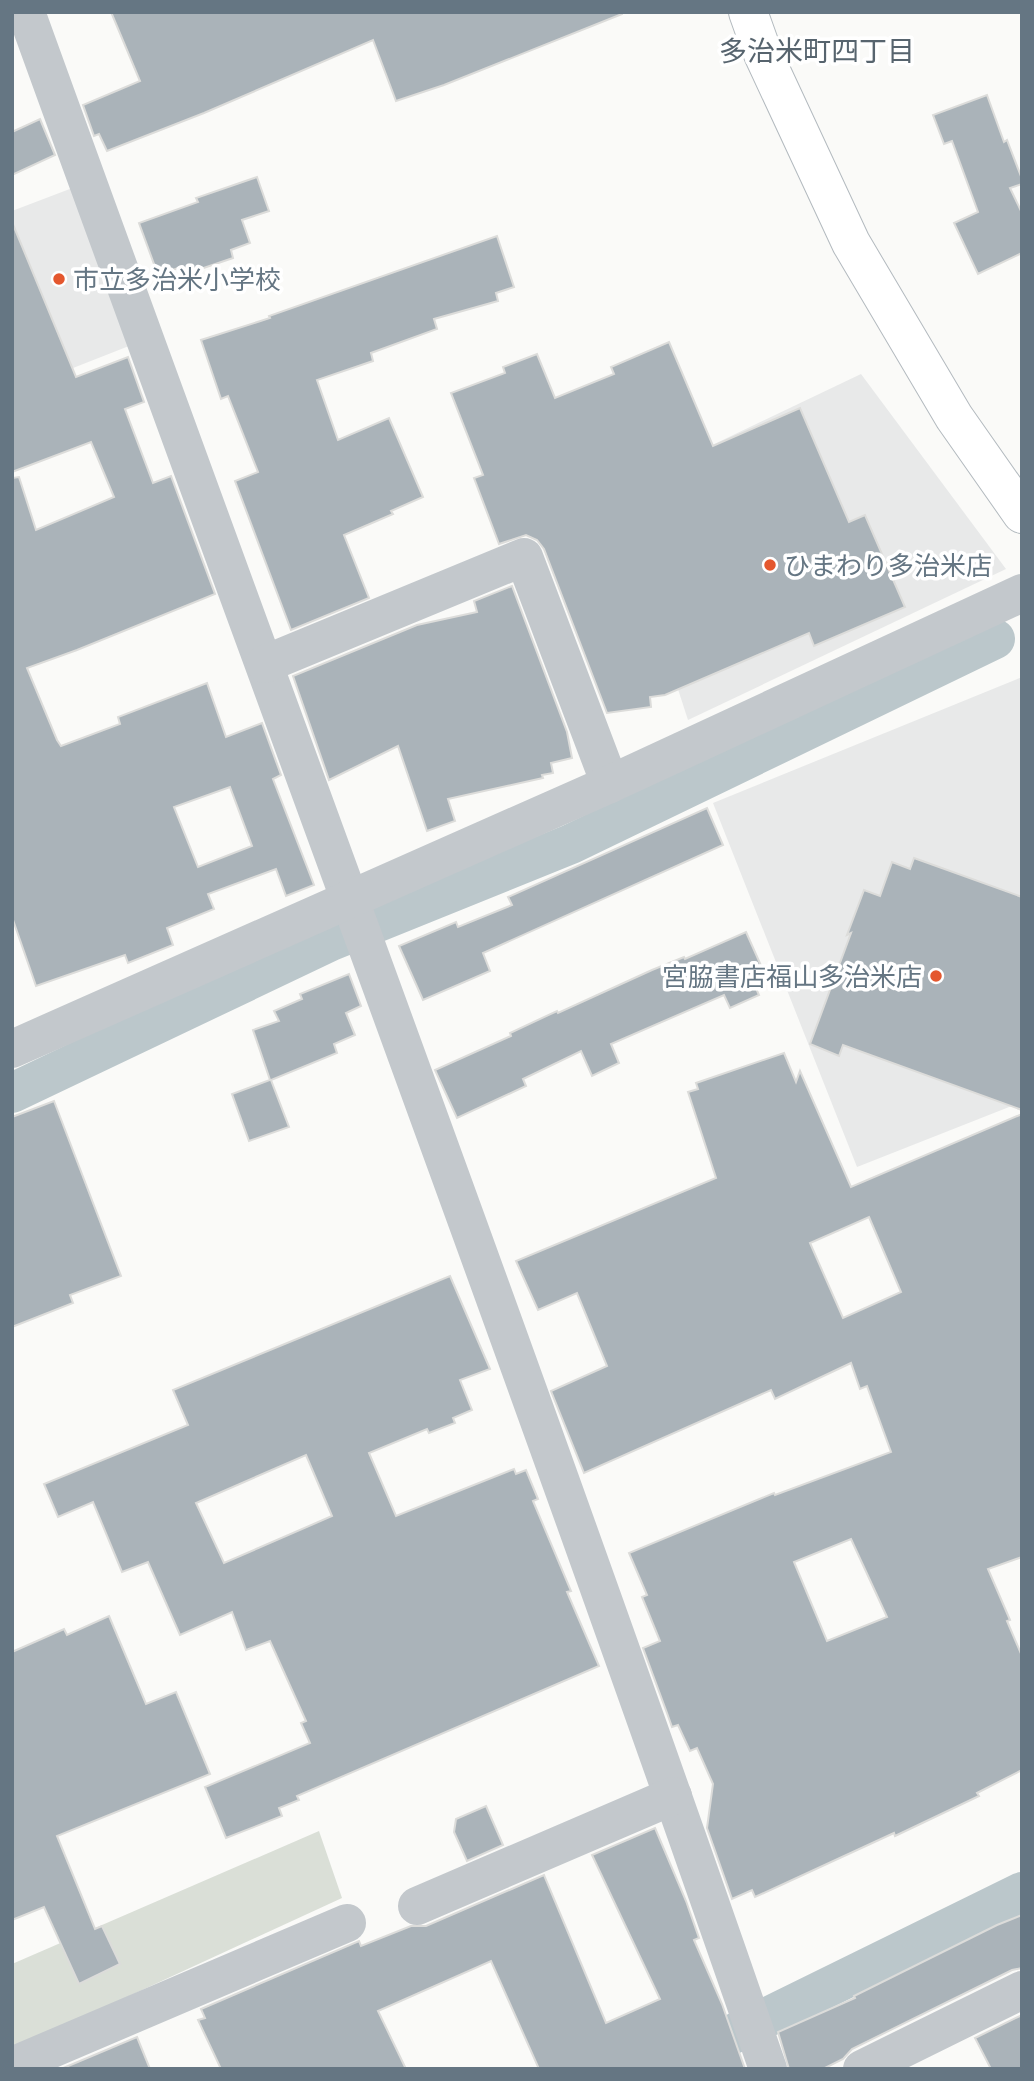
<svg xmlns="http://www.w3.org/2000/svg" width="1034" height="2081" font-family="Mulish,'Noto Sans JP',sans-serif">
	<style>
		.built { fill: #e8e9e9 }
		.green { fill: #dadfd7 }
		.lines { fill: none; stroke-linecap: round; stroke-linejoin: round }
		.canal { stroke: #bbc7cb; stroke-width: 40 }
		.building { fill: #aab3b9; stroke: #dcdcda; stroke-width: 2; fill-rule: evenodd }
		.secondary-casing { stroke: #b3babf; stroke-width: 40 }
		.street { stroke: #c3c8cc; stroke-width: 38 }
		.secondary { stroke: #fff; stroke-width: 38 }
		.poi-dot { fill: #e4572e; stroke: #fff; stroke-width: 2.5 }
		.labels { text-anchor: middle; dominant-baseline: central; stroke-width: 7; stroke-linejoin: round; paint-order: stroke }
		.poi-label { font-size: 26px; fill: #657683; stroke: #fff; text-anchor: start }
		.neighbourhood-label { font-size: 28px; fill: #57646e; stroke: #fff }
	</style>
	<rect width="100%" height="100%" fill="#fafaf8"/>
	<!-- built -->
	<g class="built">
		<polygon points="75,187 129,346 12,392 12,211"/>
		<polygon points="861,374 1006,569 688,720 614,492"/>
		<polygon points="1022,677 1022,1102 857,1167 713,803"/>
	</g>
	<!-- green -->
	<polygon class="green" points="319,1831 342,1898 12,2050 12,1964"/>
	<g class="lines">
		<!-- canal -->
		<g class="canal">
			<polyline points="12,1093 331,941 571,844 995,639"/>
			<polyline points="682,2059 1022,1892"/>
		</g>
	</g>
	<!-- building -->
	<g class="building">
		<polygon points="111,12 622,12 622,14 444,85 396,101 373,40 204,113 107,151 99,134 94,136 83,105 140,81"/>
		<polygon points="987,95 1004,142 1007,140 1022,179 1022,184 1010,188 1022,213 1022,253 978,274 954,223 978,212 952,141 944,144 933,115"/>
		<polygon points="40,119 55,155 12,175 12,132"/>
		<polygon points="257,177 269,211 242,220 250,243 231,250 233,258 183,275 181,267 158,275 139,223 198,202 196,198"/>
		<path d="M 12,222 L 76,377 L 128,357 L 144,402 L 125,409 L 153,483 L 171,476 L 215,594 L 77,650 L 27,668 L 57,740 L 61,746 L 120,724 L 118,717 L 207,683 L 226,737 L 262,723 L 281,775 L 273,779 L 314,885 L 286,896 L 276,869 L 208,894 L 214,909 L 167,928 L 173,945 L 128,963 L 125,955 L 36,986 L 12,917 L 12,478 L 19,477 L 36,530 L 114,497 L 91,442 L 12,472 ZM 230,787 L 252,846 L 198,867 L 174,807 Z"/>
		<polygon points="497,236 514,287 496,293 498,301 434,319 437,329 371,353 373,361 317,380 338,440 389,418 423,497 391,511 393,514 344,535 369,598 291,630 235,481 258,472 228,396 221,399 201,340 270,318 269,316"/>
		<polygon points="669,342 713,446 800,408 849,522 865,515 905,607 814,646 809,633 665,695 650,697 651,707 607,713 544,549 537,540 526,535 499,544 474,478 483,475 451,393 505,373 503,367 537,354 555,398 614,374 611,367"/>
		<polygon points="512,586 567,732 572,758 551,763 553,773 542,775 543,778 448,799 455,821 427,831 398,746 329,780 293,676 417,625 477,612 474,601"/>
		<polygon points="707,808 723,845 483,953 490,971 423,1000 399,946 456,922 458,927 512,905 508,897"/>
		<polygon points="914,858 1022,897 1022,1110 843,1045 839,1056 810,1044 851,933 847,935 864,890 880,896 892,862 910,869"/>
		<polygon points="746,932 763,970 750,975 759,995 730,1008 724,995 611,1044 619,1063 592,1076 581,1051 523,1079 526,1086 457,1118 435,1070 511,1036 510,1033 557,1011 558,1013 652,970 684,957 685,959"/>
		<polygon points="349,974 361,1006 346,1013 355,1035 334,1044 337,1053 271,1080 289,1127 249,1141 232,1094 270,1080 253,1030 279,1021 274,1011 302,999 300,994"/>
		<path d="M 784,1053 L 796,1082 L 800,1071 L 851,1187 L 1022,1114 L 1022,1557 L 988,1569 L 1010,1620 L 1007,1621 L 1022,1656 L 1022,1770 L 977,1793 L 979,1796 L 895,1836 L 894,1833 L 755,1897 L 752,1890 L 732,1899 L 707,1828 L 713,1784 L 697,1748 L 690,1751 L 678,1725 L 672,1727 L 667,1713 L 643,1648 L 660,1641 L 642,1597 L 647,1595 L 629,1553 L 774,1493 L 775,1495 L 891,1452 L 867,1386 L 860,1389 L 851,1363 L 775,1399 L 771,1390 L 584,1473 L 551,1391 L 607,1366 L 577,1293 L 538,1310 L 516,1261 L 716,1178 L 688,1092 L 698,1089 L 696,1083 ZM 869,1217 L 901,1292 L 843,1318 L 810,1243 ZM 851,1539 L 887,1617 L 827,1641 L 794,1562 Z"/>
		<polygon points="54,1101 121,1276 70,1295 73,1303 12,1327 12,1117"/>
		<path d="M 450,1276 L 490,1369 L 460,1380 L 472,1410 L 453,1418 L 455,1423 L 429,1433 L 427,1429 L 369,1453 L 396,1516 L 514,1469 L 516,1474 L 526,1470 L 538,1499 L 533,1501 L 571,1591 L 567,1592 L 599,1666 L 297,1796 L 299,1800 L 279,1808 L 282,1816 L 226,1838 L 205,1787 L 310,1743 L 301,1723 L 306,1721 L 270,1641 L 246,1650 L 232,1612 L 180,1635 L 148,1562 L 122,1572 L 93,1502 L 58,1517 L 44,1484 L 188,1425 L 173,1390 ZM 306,1455 L 332,1516 L 224,1563 L 196,1503 Z"/>
		<polygon points="109,1616 146,1704 176,1692 210,1774 57,1836 95,1929 102,1926 120,1964 79,1984 44,1907 12,1920 12,1652 64,1629 67,1635"/>
		<polygon points="486,1806 503,1845 467,1861 454,1832 456,1819"/>
		<polygon points="655,1828 686,1901 699,1938 694,1940 722,2004 745,2069 539,2069 491,1961 378,2011 406,2069 221,2069 198,2020 205,2018 201,2009 359,1941 361,1946 411,1926 426,1926 544,1875 606,2023 660,1999 592,1855"/>
		<polygon points="1022,1915 1022,1968 1012,1970 852,2049 843,2059 823,2069 789,2069 778,2032 855,1998 854,1996 997,1925"/>
		<polygon points="1022,2015 1022,2069 991,2069 975,2038"/>
		<polygon points="137,2037 150,2069 61,2069"/>
	</g>
	<g class="lines">
		<defs>
			<polyline id="secondary" points="748,12 763,54 851,243 954,417 1022,514"/>
		</defs>
		<!-- secondary casing -->
		<use href="#secondary" class="secondary-casing"/>
		<!-- street -->
		<g class="street">
			<path d="M 26,12 C 274,698 530,1380 768,2069"/>
			<polyline points="265,664 524,557 610,784"/>
			<polyline points="12,1049 610,784 1022,593"/>
			<polyline points="417,1906 673,1796"/>
			<polyline points="12,2066 347,1923"/>
			<polyline points="862,2069 1022,1990"/>
		</g>
		<!-- secondary -->
		<use href="#secondary" class="secondary"/>
	</g>
	<!-- markers -->
	<g class="poi-dot">
		<circle cx="59" cy="279" r="7"/>
		<circle cx="770" cy="565" r="7"/>
		<circle cx="936" cy="976" r="7"/>
	</g>
	<g class="labels">
		<!-- poi labels -->
		<g class="poi-label">
			<text x="73" y="279">市立多治米小学校</text>
			<text x="784" y="565">ひまわり多治米店</text>
			<text x="922" y="976" text-anchor="end">宮脇書店福山多治米店</text>
		</g>
		<!-- neighbourhood labels -->
		<g class="neighbourhood-label">
			<text x="817" y="50">多治米町四丁目</text>
		</g>
	</g>
	<!-- border -->
	<rect width="1034" height="2081" fill="none" stroke="#657683" stroke-width="28"/>
</svg>
